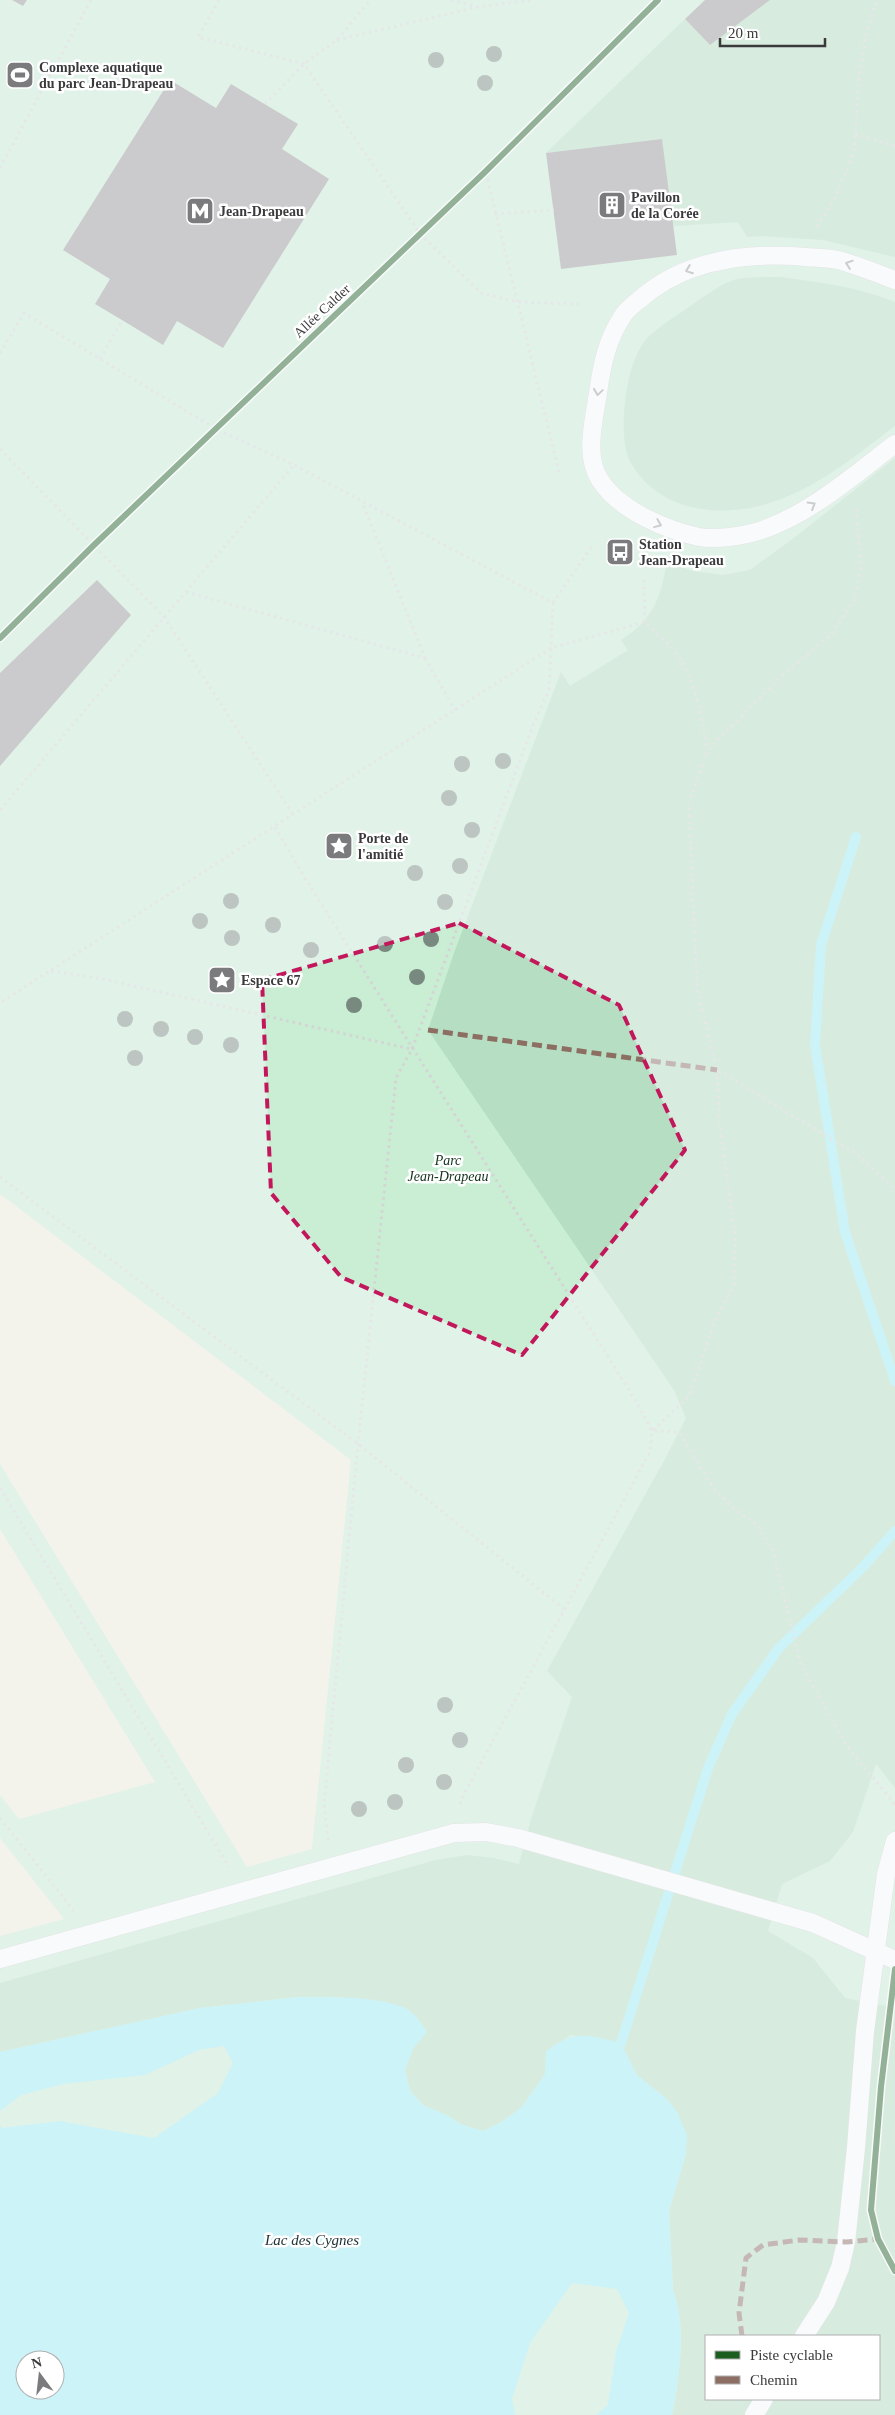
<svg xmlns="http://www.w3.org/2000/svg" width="895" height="2415" font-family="Georgia,serif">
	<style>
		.green { fill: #c9eed4; fill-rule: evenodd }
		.forest { fill: #b5dec2; fill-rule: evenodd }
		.sand { fill: #f4f0dc }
		.water { fill: #9cf0f7; fill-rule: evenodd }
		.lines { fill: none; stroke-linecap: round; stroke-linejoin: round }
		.stream { stroke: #9cf0f7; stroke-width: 10 }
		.building { fill: #999899 }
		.service-casing { stroke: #d0d0d2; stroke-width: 19 }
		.path { stroke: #d4d4d4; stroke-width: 3; stroke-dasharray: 2.5 4; stroke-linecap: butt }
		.service { stroke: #fdfefe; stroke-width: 18 }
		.quiet { stroke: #8d6e63; stroke-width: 5; stroke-dasharray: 10 5; stroke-linecap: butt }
		.cycleway-casing { stroke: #fff; stroke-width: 9 }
		.cycleway { stroke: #1b5e20; stroke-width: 6 }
		.tree { fill: #788a7f }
		.oneway { stroke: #9c9c9d }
		.marked { fill: none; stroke: #c2185b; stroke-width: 4; stroke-dasharray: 10 6; stroke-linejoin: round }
		.labels { text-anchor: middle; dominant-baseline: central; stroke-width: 5; stroke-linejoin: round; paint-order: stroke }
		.poi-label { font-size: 14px; font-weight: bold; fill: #3a3a3c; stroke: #fff; text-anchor: start }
		.street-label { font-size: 14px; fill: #3a3a3c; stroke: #fff }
		.park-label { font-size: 14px; font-style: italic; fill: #12321c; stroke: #fff }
		.water-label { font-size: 15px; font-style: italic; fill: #1a3032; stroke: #fff }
	</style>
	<rect width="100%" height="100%" fill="#f4f5f7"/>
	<!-- green -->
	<path class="green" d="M 0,0 L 895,0 L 895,2415 L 0,2415 ZM 706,2336 L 879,2336 L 879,2399 L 706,2399 ZM 25,2360 L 55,2360 L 55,2390 L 25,2390 Z"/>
	<!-- forest -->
	<g class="forest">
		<polygon points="770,0 895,0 895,257 823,240 761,236 747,237 738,222 672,226 661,140 546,153 685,19 710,45"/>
		<path d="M 780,277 C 819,282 858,287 895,302 L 895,426 C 859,453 823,483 781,499 C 730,519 664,516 632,465 C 622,450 623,420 625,402 C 627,383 632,361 642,345 C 651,331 676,316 689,307 C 701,299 724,281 738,279 C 752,277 766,277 780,277 Z"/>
		<path d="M 895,458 L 895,1788 L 876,1764 L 853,1832 L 830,1861 L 782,1884 L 768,1931 L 813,1958 L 845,1998 L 895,2008 L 895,2415 L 672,2415 C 679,2382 687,2322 673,2291 L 669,2211 L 686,2154 L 636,2075 L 620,2043 L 571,2035 L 546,2052 L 545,2074 L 522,2107 L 500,2123 L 483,2131 L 460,2124 L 449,2116 L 424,2106 L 410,2091 L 405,2070 L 413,2049 L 386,2002 L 336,1997 L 298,1997 L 200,2008 L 0,2052 L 0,1983 L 436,1860 L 467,1855 L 493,1858 L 519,1864 L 531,1819 L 572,1697 L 547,1671 L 664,1461 L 686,1418 L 674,1390 L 428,1030 L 455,950 L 561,672 L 570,686 L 628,650 L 621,640 C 654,619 660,599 667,562 L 693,571 L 723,575 L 750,570 L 794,538 ZM 706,2336 L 879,2336 L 879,2399 L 706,2399 Z"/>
	</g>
	<!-- sand -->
	<g class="sand">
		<polygon points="0,1194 351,1460 312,1849 247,1867 0,1464"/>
		<polygon points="0,1529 155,1782 19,1819 0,1795"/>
		<polygon points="0,1838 64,1919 0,1936"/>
	</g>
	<!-- water -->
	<path class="water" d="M 298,1997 C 327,1997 376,1996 403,2007 C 414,2012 421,2022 427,2032 L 413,2049 L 405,2070 L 410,2091 L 424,2106 L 449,2116 L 460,2124 L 483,2131 L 500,2123 L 522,2107 L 545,2074 L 546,2052 C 574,2028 588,2036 621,2043 L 637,2075 L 667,2099 L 677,2112 L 687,2135 L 686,2154 L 669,2211 L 673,2291 C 687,2322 679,2381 672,2415 L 596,2415 L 608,2405 L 616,2352 L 629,2313 L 617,2289 L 572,2283 L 530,2343 L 512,2399 L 515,2415 L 0,2415 L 0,2125 L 2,2128 L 59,2121 L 154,2138 L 218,2093 L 233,2063 L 224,2046 L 199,2050 L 145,2075 L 63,2084 L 21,2095 L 0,2111 L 0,2052 L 200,2008 ZM 25,2360 L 55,2360 L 55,2390 L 25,2390 Z"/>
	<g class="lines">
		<!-- stream -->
		<g class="stream">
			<polyline points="856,837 821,945 815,1045 845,1232 895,1381"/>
			<polyline points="621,2043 708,1768 732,1714 779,1648 863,1567 895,1531"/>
		</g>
	</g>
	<!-- building -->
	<g class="building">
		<polygon points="12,0 27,0 23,6"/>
		<polygon points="705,0 770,0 710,45 685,19"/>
		<polygon points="170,80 216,108 231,84 298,124 282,149 329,179 223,348 177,321 163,345 122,320 95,304 110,279 63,250"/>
		<polygon points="662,139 677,255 561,269 546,153"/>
		<polygon points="97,580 131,615 0,766 0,673"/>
	</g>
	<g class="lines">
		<defs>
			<g id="service">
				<path d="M 895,280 C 876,273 857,265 838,260 C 828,258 816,258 806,257 C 747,252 685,259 639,300 C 634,304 628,309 624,314 C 607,339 602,364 598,393 C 594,420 584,456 600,480 C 619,510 666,530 699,537 C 716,540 743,536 759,531 C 809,515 854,475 895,444"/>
				<polyline points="0,1959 454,1833 486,1832 518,1838 813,1923 895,1960"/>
				<polyline points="804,2336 826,2302 840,2268 846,2242 856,2148 865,2031 886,1874 895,1841"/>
				<polyline points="754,2415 764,2399"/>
			</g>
		</defs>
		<!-- service casing -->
		<use href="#service" class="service-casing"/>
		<!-- path -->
		<g class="path">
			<polyline points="219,0 198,37 304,64 421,235 481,293 517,302 579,304"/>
			<polyline points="451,0 477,7"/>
			<polyline points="337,40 478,7 531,0"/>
			<polyline points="265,104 304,64 337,40 370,0"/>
			<polyline points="855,134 895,146"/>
			<polyline points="0,168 91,0"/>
			<polyline points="486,173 560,476"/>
			<polyline points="495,214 554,210"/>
			<polyline points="817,227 834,200 854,153 859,76 867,29 877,0"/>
			<polyline points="0,353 24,313 216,429 294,465 553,603 551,648 0,1003"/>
			<polyline points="100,359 122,320"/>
			<polyline points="0,449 164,617 294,816"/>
			<polyline points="856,509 861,568 854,601 832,633 781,677 707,751 689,802 697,989 717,1070 858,1155 895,1190"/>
			<path d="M 644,580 L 645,622 C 654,631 664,640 673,649 C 695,675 702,718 707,750"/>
			<polyline points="186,592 425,658 362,502"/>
			<polyline points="553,603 592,546"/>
			<polyline points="0,638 94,545 485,172 658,0"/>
			<polyline points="425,658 455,710"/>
			<polyline points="0,810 294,465"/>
			<polyline points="275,827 305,878 636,1401 652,1431 650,1452 464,1794 460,1805"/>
			<polyline points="51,971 103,979 411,1049"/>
			<polyline points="717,1070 720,1127 735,1234 734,1285 714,1323 690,1395 652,1431 679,1432 712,1486 732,1507 758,1526 773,1551 801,1665 845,1743 895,1805"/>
			<polyline points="0,1177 358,1444 564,1609"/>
			<polyline points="0,1488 229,1867"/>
			<polyline points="0,1818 74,1911"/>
			<polyline points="328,1840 324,1805 358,1444 396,1078 412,1049 532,728 549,689 551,648 645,622"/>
		</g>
		<!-- service -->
		<use href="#service" class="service"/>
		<!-- quiet -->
		<g class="quiet">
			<polyline points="428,1030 717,1070"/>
			<polyline points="742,2336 739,2313 746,2258 763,2245 799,2240 846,2242 878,2239"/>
		</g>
		<defs>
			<g id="cycleway">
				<polyline points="0,638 94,545 485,172 658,0"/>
				<polyline points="895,1969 881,2087 871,2210 878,2239 895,2271"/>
			</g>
		</defs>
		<!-- cycleway casing -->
		<use href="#cycleway" class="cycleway-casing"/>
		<!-- cycleway -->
		<use href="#cycleway" class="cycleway"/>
	</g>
	<!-- trees -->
	<g class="tree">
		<circle cx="494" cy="54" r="8"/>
		<circle cx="436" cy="60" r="8"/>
		<circle cx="485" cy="83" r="8"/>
		<circle cx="503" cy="761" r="8"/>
		<circle cx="462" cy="764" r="8"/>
		<circle cx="449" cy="798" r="8"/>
		<circle cx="472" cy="830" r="8"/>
		<circle cx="460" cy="866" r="8"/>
		<circle cx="415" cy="873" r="8"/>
		<circle cx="231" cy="901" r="8"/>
		<circle cx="445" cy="902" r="8"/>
		<circle cx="200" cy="921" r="8"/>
		<circle cx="273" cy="925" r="8"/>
		<circle cx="232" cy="938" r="8"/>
		<circle cx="431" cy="939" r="8"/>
		<circle cx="385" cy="944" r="8"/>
		<circle cx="311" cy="950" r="8"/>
		<circle cx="417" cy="977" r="8"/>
		<circle cx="354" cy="1005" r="8"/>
		<circle cx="125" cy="1019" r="8"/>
		<circle cx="161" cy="1029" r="8"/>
		<circle cx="195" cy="1037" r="8"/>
		<circle cx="231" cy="1045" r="8"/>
		<circle cx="135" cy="1058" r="8"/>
		<circle cx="445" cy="1705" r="8"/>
		<circle cx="460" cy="1740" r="8"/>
		<circle cx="406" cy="1765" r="8"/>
		<circle cx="444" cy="1782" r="8"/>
		<circle cx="395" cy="1802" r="8"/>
		<circle cx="359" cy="1809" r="8"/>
	</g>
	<!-- one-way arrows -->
	<defs><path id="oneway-chevron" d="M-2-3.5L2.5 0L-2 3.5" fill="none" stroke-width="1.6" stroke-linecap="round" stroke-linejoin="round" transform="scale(1.25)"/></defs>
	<g class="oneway">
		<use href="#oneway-chevron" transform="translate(849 264) rotate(-161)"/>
		<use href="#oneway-chevron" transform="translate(689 270) rotate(159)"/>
		<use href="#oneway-chevron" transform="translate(598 392) rotate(98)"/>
		<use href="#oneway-chevron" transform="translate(812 505) rotate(-31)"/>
		<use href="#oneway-chevron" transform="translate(658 524) rotate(22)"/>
	</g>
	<!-- marked area -->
	<path d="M0 0H895V2415H0ZM 459,923 L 619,1005 L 685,1150 L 522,1355 L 341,1277 L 271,1193 L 262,980 Z" fill="#f4f5f7" fill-opacity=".55" fill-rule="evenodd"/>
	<path class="marked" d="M 459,923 L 619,1005 L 685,1150 L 522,1355 L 341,1277 L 271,1193 L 262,980 Z"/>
	<!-- icons -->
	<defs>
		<symbol id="stadium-square" viewBox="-11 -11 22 22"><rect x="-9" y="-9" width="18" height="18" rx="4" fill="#7b7b7d" stroke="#fff"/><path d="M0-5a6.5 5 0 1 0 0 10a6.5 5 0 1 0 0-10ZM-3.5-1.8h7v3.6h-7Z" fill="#fff"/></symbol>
		<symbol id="building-square" viewBox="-11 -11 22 22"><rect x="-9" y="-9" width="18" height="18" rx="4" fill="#7b7b7d" stroke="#fff"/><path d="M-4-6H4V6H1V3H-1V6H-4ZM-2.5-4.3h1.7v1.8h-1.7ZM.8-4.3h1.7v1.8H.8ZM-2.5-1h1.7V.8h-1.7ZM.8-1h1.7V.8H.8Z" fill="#fff"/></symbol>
		<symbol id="metro-square" viewBox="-11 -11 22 22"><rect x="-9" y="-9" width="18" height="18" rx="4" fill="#7b7b7d" stroke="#fff"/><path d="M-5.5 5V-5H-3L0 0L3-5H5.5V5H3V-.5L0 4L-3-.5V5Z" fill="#fff"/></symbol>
		<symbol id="bus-square" viewBox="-11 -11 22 22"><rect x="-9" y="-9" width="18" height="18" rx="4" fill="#7b7b7d" stroke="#fff"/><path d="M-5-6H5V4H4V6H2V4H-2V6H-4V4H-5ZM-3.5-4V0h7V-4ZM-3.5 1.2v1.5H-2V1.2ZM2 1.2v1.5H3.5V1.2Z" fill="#fff"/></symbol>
		<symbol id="sight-square" viewBox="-11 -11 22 22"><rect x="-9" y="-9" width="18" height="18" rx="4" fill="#7b7b7d" stroke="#fff"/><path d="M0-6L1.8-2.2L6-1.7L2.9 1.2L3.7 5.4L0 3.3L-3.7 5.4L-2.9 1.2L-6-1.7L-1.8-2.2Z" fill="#fff"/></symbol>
	</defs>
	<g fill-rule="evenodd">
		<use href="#stadium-square" x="4" y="59" width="32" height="32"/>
		<use href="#building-square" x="596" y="189" width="32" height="32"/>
		<use href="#metro-square" x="184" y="195" width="32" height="32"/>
		<use href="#bus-square" x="604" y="536" width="32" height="32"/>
		<use href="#sight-square" x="323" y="830" width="32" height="32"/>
		<use href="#sight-square" x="206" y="964" width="32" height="32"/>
	</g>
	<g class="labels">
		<!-- poi labels -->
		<g class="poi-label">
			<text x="39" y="67">Complexe aquatique<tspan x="39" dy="16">du parc Jean-Drapeau</tspan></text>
			<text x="631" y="197">Pavillon<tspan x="631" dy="16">de la Corée</tspan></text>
			<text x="219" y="211">Jean-Drapeau</text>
			<text x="639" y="544">Station<tspan x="639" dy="16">Jean-Drapeau</tspan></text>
			<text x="358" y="838">Porte de<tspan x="358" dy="16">l'amitié</tspan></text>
			<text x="241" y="980">Espace 67</text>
		</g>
		<!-- street labels -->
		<g class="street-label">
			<text transform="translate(322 311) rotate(-43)">Allée Calder</text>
		</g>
		<!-- park labels -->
		<g class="park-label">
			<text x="448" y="1160">Parc<tspan x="448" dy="16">Jean-Drapeau</tspan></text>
		</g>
		<!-- water labels -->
		<g class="water-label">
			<text x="312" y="2240">Lac des Cygnes</text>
		</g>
	</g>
	<!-- legend -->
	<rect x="705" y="2335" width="175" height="65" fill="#ffffff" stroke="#b0b0b1"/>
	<rect x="715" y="2351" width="25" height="8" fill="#1b5e20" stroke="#b0b0b1"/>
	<text x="750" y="2360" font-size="15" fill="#3a3a3c">Piste cyclable</text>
	<rect x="715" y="2376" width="25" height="8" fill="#8d6e63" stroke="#b0b0b1"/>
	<text x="750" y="2385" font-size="15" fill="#3a3a3c">Chemin</text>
	<!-- north arrow -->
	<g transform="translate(40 2375) rotate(345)"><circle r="24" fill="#ffffff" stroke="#b0b0b1"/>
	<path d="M0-4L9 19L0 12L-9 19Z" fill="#7b7b7d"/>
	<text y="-8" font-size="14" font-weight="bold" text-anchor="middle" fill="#3a3a3c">N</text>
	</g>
	<!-- scale -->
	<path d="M720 38v8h105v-8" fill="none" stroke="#3a3a3c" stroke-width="2.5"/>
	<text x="728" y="38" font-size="15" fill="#3a3a3c" stroke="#ffffff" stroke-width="4" paint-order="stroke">20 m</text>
</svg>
